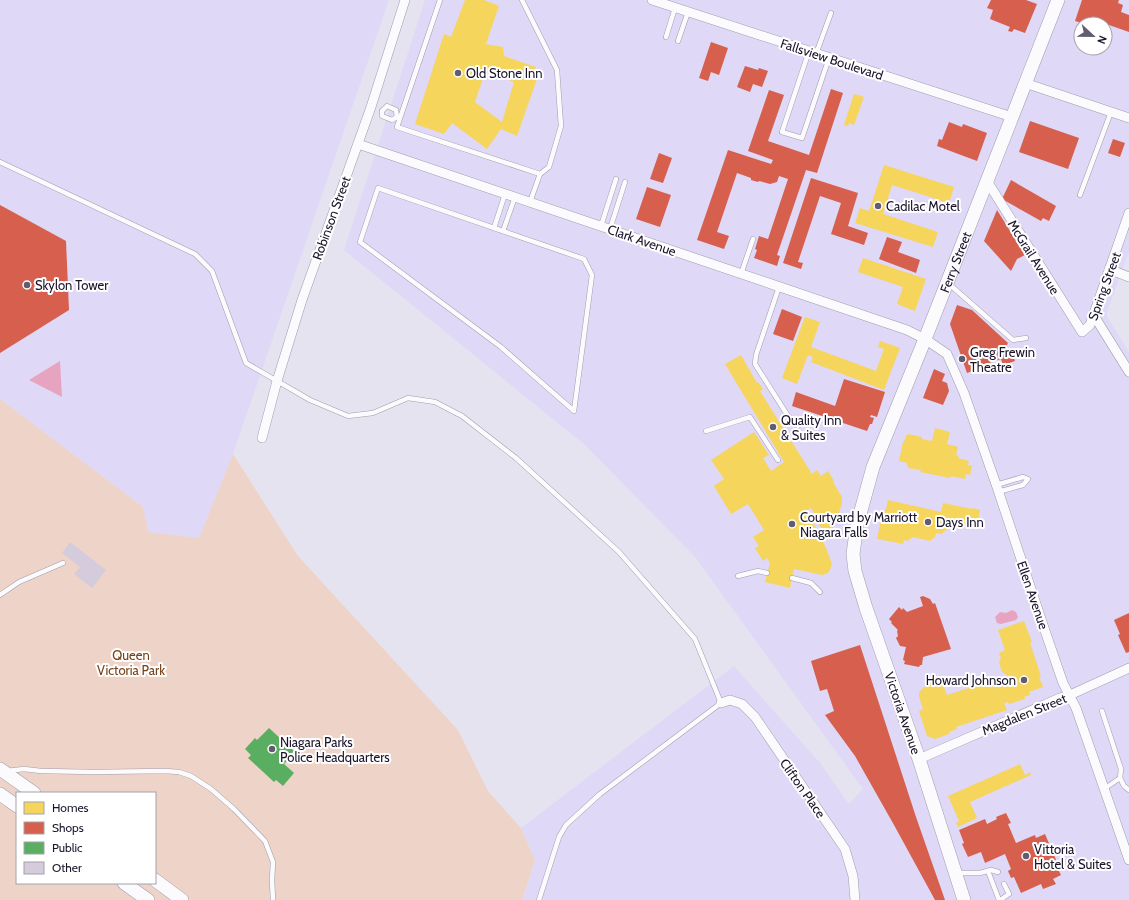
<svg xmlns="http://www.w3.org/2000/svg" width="1129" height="900" font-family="Cabin,sans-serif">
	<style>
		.built { fill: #dfd8f6; fill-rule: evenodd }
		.green { fill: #eed4c8; fill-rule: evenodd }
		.water { fill: #e6a4c1 }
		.homes { fill: #f6d55c; fill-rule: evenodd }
		.shops { fill: #d6604d }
		.public { fill: #5aae61 }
		.building { fill: #d4cbdd }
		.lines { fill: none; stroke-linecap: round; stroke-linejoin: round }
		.service-casing { stroke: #a09cad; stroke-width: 5.5 }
		.minor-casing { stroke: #a09cad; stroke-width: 10 }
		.secondary-casing { stroke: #a09cad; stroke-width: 14 }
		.service { stroke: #fbfbfd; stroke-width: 4.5 }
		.minor { stroke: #fbfbfd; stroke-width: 9 }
		.secondary { stroke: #fbfbfd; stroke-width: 13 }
		.poi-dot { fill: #625c70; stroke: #fff; stroke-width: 1.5 }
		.labels { text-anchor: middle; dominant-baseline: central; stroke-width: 4; stroke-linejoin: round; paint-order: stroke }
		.street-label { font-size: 13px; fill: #1b142b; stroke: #fff }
		.poi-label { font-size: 13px; fill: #1b142b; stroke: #fff; text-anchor: start }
		.park-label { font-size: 13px; fill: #764218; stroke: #fff }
	</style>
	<rect width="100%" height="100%" fill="#e6e3f1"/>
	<!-- built -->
	<g class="built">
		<polygon points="0,0 389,0 233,454 199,538 148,532 143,507 0,399"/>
		<path d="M 425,0 L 1129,0 L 1129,252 L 1106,315 L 1129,352 L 1129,900 L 522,900 L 535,860 L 521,828 L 734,666 L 820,763 L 849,804 L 863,789 L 695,557 L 585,445 L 344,250 ZM 1081,24 L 1105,24 L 1105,48 L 1081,48 Z"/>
	</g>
	<!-- green -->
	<path class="green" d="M 0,399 L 143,507 L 148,532 L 199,538 L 233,454 L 298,556 L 458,730 L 488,791 L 521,828 L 535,860 L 522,900 L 0,900 ZM 17,793 L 155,793 L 155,883 L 17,883 Z"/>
	<!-- water -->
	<g class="water">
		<polygon points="60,361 62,397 29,380"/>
		<polygon points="1012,610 1016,612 1018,617 1016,620 1001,624 997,623 995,617 1000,612 1006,613"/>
	</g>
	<!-- homes -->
	<g class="homes">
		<path d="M 465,0 L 484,0 L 499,6 L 486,44 L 503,47 L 504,56 L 536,67 L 533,75 L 538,76 L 517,136 L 501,129 L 487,149 L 452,123 L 444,134 L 415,124 L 444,34 L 451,37 ZM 485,72 L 514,82 L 502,122 L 475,102 Z"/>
		<polygon points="854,94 864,97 854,125 849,123 848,126 844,125"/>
		<polygon points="884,165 954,187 949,203 892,185 883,214 938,232 933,247 855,223 860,208 869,211"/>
		<polygon points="863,258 926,279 915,311 897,304 903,287 858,272"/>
		<polygon points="805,317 820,322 811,347 876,371 884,349 878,347 880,341 900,348 884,390 811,362 813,357 808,355 797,384 782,378"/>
		<polygon points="741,355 757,383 758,382 763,389 760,391 812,474 817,470 821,476 828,471 834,481 833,482 842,497 842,504 830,537 827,538 815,517 816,516 811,508 807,510 826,548 832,564 830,570 828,573 822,575 794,569 790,588 765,582 770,563 767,558 763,561 755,548 759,546 753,537 764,530 748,504 731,514 714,486 724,479 711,460 754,432 769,455 763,458 771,471 784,462 725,364"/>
		<polygon points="935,428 950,432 947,444 958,447 956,455 959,456 958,458 969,461 968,465 972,466 970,475 966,474 965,479 951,476 950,478 920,472 921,470 908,468 907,463 899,461 903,442 905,440 906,436 908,434 922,437 922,439 932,441"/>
		<polygon points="888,500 941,512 943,503 972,509 973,508 980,510 978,522 969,526 949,523 948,529 941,534 936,533 935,537 930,541 913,537 907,541 904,540 903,544 877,539 882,515 886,509"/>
		<polygon points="1024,621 1032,642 1030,643 1041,676 1039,677 1043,687 1029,692 1030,695 1024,697 1025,699 1009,704 1008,702 1004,703 1007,710 956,727 957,729 949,732 949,734 935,739 927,736 919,711 923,709 919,697 919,692 924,687 941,680 947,695 996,679 997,681 1001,680 1002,682 1008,680 1006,674 1004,674 1003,672 1002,672 999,663 1000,662 999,660 1001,659 999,653 1005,650 998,630"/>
		<polygon points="1020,764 1025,775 1030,772 1031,775 970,802 977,818 958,827 956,823 959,821 948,796"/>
	</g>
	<!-- shops -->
	<g class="shops">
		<polygon points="991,0 1026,0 1037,4 1025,33 1014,29 1012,32 1008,31 1010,27 990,19 993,10 987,8"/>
		<polygon points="1082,0 1119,0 1118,3 1123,5 1121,12 1129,15 1129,32 1109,25 1107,32 1105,31 1105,24 1085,24 1075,21"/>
		<polygon points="711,42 728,48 719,75 711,72 708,81 699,78"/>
		<polygon points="745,66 758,70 759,68 768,71 762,87 753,84 750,92 737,87"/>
		<polygon points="831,89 843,93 817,173 806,170 777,255 780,256 777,266 754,258 757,250 755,249 759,236 768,239 788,179 779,176 777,182 770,184 759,181 758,182 751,180 751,178 737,173 717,232 729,236 724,249 697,240 728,150 771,164 773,160 748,151 769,90 784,95 768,141 809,155"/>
		<polygon points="1030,121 1079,138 1068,169 1019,152"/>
		<polygon points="949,122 962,127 963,124 987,133 977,161 937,146 939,139 942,140"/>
		<polygon points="1113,139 1125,143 1120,157 1108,153"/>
		<polygon points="659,153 672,158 663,183 650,179"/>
		<polygon points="811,178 858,193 848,226 868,233 864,245 831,234 841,203 820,196 798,262 803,263 801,269 783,263"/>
		<polygon points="1011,180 1056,206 1049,221 1043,218 1041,221 1002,199"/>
		<polygon points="647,187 671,195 660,227 636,219"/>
		<polygon points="0,205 66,241 69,310 0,353"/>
		<polygon points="997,210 1025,255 1017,259 1011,271 984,241"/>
		<polygon points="887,237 902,242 898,252 920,260 916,273 879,259"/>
		<polygon points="957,305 972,310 1008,343 1005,348 1004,349 1005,352 1011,350 1015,361 1003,365 1001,359 977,367 978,369 967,373 950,324"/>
		<polygon points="782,309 802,317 793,341 773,334"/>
		<polygon points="934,369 945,374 942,381 947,383 949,391 943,405 923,398"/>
		<polygon points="844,379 885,392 877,417 871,415 870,417 874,418 872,424 870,424 867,431 792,406 796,392 835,406"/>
		<polygon points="923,596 930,599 933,604 935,603 951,649 923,657 922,665 920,665 919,667 904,664 905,661 903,660 906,647 900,646 896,638 898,636 897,631 898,630 891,623 892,622 889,619 899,607 902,610 903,608 907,612 923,606 920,597"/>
		<polygon points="1129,613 1129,652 1126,653 1118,635 1120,634 1114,620"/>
		<polygon points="860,645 916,817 945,900 935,900 894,825 855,756 825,715 834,711 827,689 820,691 811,661"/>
		<polygon points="1006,813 1011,823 1008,824 1016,843 1035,835 1036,838 1045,834 1057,862 1055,863 1061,875 1053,879 1056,884 1043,889 1041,884 1021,893 1014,877 1011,878 1008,871 1011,869 1005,854 985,863 981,852 968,857 962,844 964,843 959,830 985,819 987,824 997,819 996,817"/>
	</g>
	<!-- public -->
	<polygon class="public" points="269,728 294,751 287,758 288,760 284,764 294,773 283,786 276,780 274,782 248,758 251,755 245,749 255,738 257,740"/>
	<!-- building -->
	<polygon class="building" points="70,542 106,570 92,588 74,574 80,567 62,553"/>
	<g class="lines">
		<defs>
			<g id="service">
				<polyline points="440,0 397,127 540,174 549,167 561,126 557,70 522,0"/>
				<polyline points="666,37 675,8"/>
				<polyline points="678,41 688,12"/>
				<polyline points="809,51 782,132 802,138 829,58"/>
				<polyline points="816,54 831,13"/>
				<polyline points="382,111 387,106 396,110 397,117"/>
				<polyline points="382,111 382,116 392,120 397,117"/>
				<polyline points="0,162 195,254 212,271 246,363 310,400 348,416 373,413 408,398 435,402 462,416 516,458 619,552 695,639 721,703 600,794 566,825 559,837 539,900"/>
				<polygon points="378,188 584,259 592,275 574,411 501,347 360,242"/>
				<polyline points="1080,195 1111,112"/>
				<polyline points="530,202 540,174"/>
				<polyline points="601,226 616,179"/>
				<polyline points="494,228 505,194"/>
				<polyline points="610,229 625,182"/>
				<polyline points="503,231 515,197"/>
				<polyline points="741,274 753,239"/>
				<polyline points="949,284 1013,340 1026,338"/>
				<polyline points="779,287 756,355 755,364 788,416 798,426"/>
				<polyline points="706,431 750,417 778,460"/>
				<polyline points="996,485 1023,477 1028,479 1023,485 998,492"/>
				<polyline points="738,576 758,571 767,573"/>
				<polyline points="792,578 811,583 820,592"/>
				<polyline points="0,595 19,582 63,563"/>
				<polyline points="1102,711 1121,769 1120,778 1104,789"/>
				<polyline points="7,771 24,769 41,771 94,772 165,771 179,772 191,776 211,789 234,809 265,841 273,862 272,880 273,900"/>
				<polyline points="1120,778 1124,786 1129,790"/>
				<polyline points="988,871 999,900"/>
				<polyline points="957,873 980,873 991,870 998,872"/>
				<polyline points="1000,900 1009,894 1004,884"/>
			</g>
			<g id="minor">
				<polyline points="652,0 1012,117"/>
				<polyline points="1025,83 1129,118"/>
				<polyline points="358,144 907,330 925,339 947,354 964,393 997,487 1043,625 1063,683 1076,708 1129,860"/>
				<polyline points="987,181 1082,332 1090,325 1129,213"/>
				<polyline points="1109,269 1129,277"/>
				<polyline points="1093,314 1129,372"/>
				<polyline points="262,438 277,381 302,300 371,107 405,0"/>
				<polyline points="721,703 730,700 742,704 755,717 845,849 853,876 855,900"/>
				<polyline points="919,759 1060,698 1070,695 1129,668"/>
			</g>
			<g id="secondary">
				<polyline points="0,769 34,793"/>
				<polyline points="0,794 17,806"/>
				<polyline points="155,880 182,900"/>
				<polyline points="124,883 148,900"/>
				<path id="s1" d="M 964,900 L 919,759 L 866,608 L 855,571 L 853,554 L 857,525 L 873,467 L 925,339 L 1058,0"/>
			</g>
		</defs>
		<!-- service casing -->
		<use href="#service" class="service-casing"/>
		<!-- minor casing -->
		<use href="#minor" class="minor-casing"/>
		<!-- secondary casing -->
		<use href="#secondary" class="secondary-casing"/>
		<!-- service -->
		<use href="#service" class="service"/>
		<!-- minor -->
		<use href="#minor" class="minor"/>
		<!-- secondary -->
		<use href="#secondary" class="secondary"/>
	</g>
	<!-- markers -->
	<g class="poi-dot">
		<circle cx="458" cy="73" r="4"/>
		<circle cx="878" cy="206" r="4"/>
		<circle cx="27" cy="285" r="4"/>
		<circle cx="962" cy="359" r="4"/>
		<circle cx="773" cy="427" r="4"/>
		<circle cx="928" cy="522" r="4"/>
		<circle cx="792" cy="524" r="4"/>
		<circle cx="1024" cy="680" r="4"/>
		<circle cx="272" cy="749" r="4"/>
		<circle cx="1026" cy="856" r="4"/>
	</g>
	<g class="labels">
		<!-- street labels -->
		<g class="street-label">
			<text transform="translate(832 59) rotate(18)">Fallsview Boulevard</text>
			<text transform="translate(331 218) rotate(-70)">Robinson Street</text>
			<text transform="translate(642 240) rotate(19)">Clark Avenue</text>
			<text transform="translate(1034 257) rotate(58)">McGrail Avenue</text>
			<text stroke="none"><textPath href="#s1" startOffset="674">Ferry Street</textPath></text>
			<text transform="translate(1104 286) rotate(-70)">Spring Street</text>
			<text transform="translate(1033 595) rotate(71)">Ellen Avenue</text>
			<text transform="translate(903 713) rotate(71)">Victoria Avenue</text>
			<text transform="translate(1024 714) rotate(-22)">Magdalen Street</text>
			<text transform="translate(803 788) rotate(55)">Clifton Place</text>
		</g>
		<!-- poi labels -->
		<g class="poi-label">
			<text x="466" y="73">Old Stone Inn</text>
			<text x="886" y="206">Cadilac Motel</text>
			<text x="35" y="285">Skylon Tower</text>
			<text x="970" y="352">Greg Frewin<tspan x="970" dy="15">Theatre</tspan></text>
			<text x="781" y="420">Quality Inn<tspan x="781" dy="15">&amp; Suites</tspan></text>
			<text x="800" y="517">Courtyard by Marriott<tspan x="800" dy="15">Niagara Falls</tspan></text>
			<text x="936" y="522">Days Inn</text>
			<text x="1016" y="680" text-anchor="end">Howard Johnson</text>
			<text x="280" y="742">Niagara Parks<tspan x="280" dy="15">Police Headquarters</tspan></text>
			<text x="1034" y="849">Vittoria<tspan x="1034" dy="15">Hotel &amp; Suites</tspan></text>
		</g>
		<!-- park labels -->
		<g class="park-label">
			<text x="131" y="655">Queen<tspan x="131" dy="15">Victoria Park</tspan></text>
		</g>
	</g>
	<!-- legend -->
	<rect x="16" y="792" width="140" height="92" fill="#ffffff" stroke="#a4a1aa"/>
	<rect x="24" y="802" width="20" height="12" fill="#f6d55c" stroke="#a4a1aa"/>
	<text x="52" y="812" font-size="12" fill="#1b142b">Homes</text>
	<rect x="24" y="822" width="20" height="12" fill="#d6604d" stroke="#a4a1aa"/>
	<text x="52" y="832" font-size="12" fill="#1b142b">Shops</text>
	<rect x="24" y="842" width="20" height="12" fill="#5aae61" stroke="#a4a1aa"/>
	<text x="52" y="852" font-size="12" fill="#1b142b">Public</text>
	<rect x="24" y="862" width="20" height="12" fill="#d4cbdd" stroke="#a4a1aa"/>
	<text x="52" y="872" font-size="12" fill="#1b142b">Other</text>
	<!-- north arrow -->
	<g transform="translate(1093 36) rotate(112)"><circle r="19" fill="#ffffff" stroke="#a4a1aa"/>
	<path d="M0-3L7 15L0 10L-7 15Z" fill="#625c70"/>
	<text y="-6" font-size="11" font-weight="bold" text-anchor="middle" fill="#1b142b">N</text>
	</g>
</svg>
